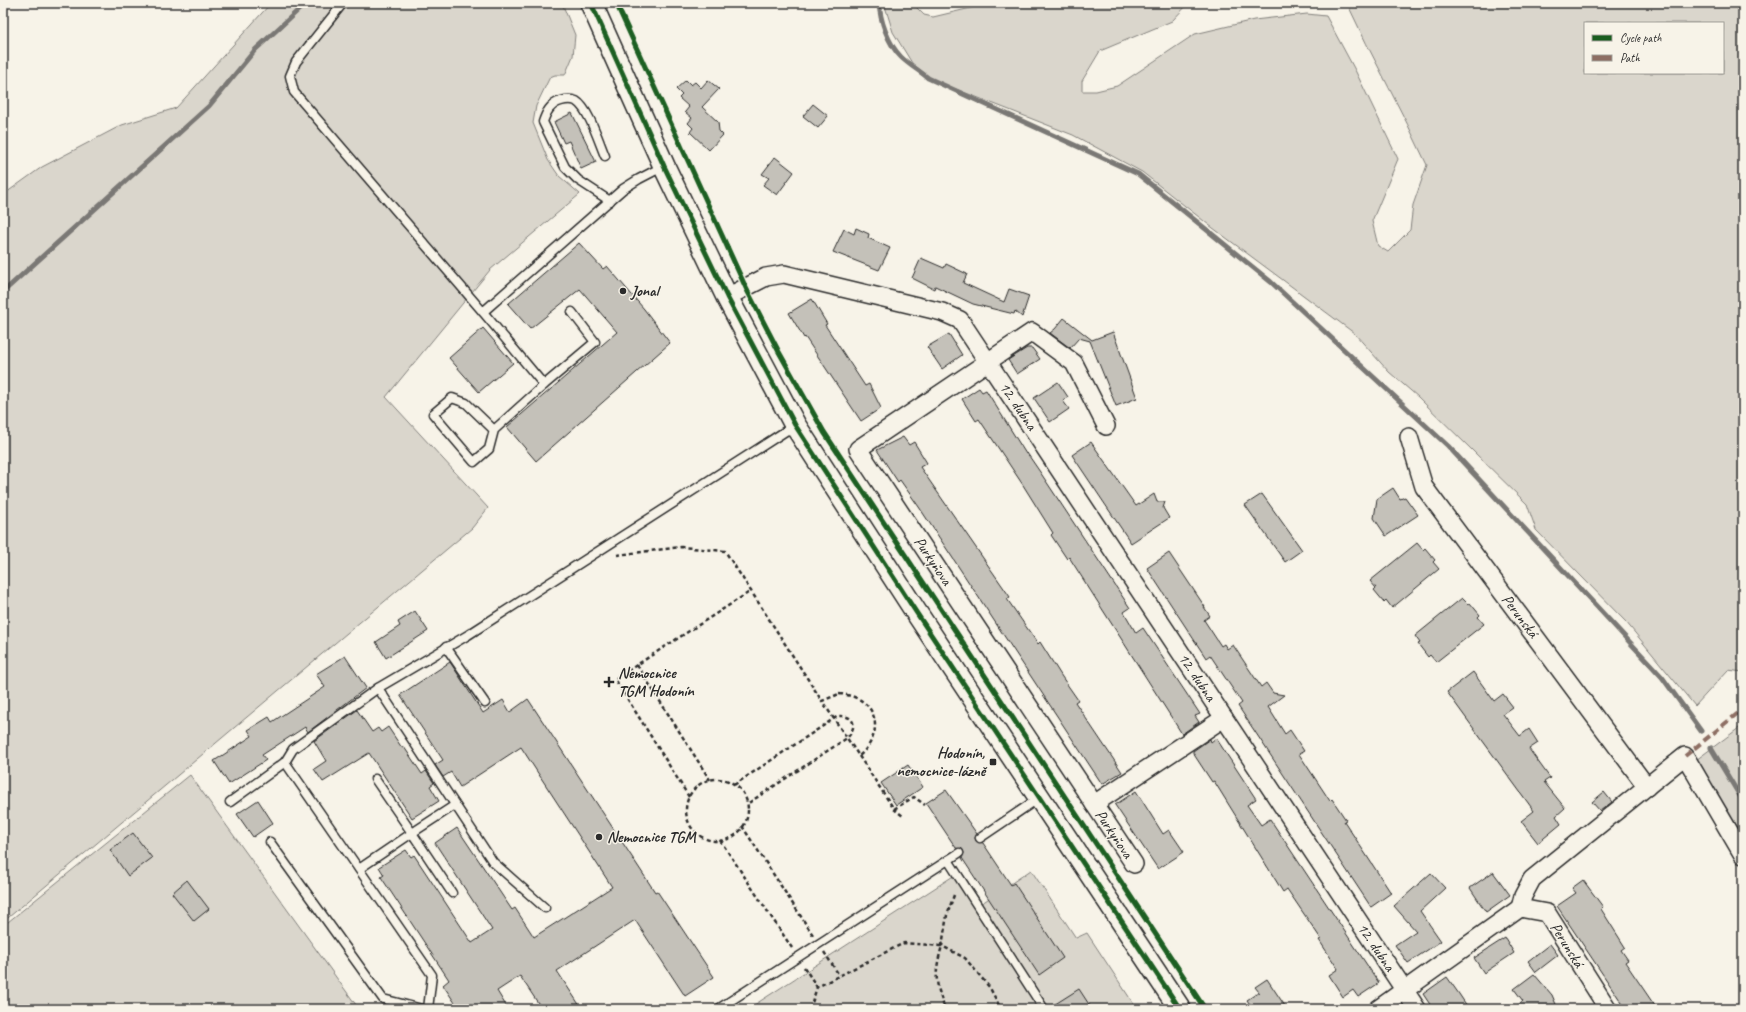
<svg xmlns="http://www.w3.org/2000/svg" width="1746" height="1012" font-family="Caveat,sans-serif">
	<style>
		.green { fill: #dad6cc; stroke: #82807c; fill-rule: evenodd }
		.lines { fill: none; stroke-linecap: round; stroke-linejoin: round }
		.stream { stroke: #7a7874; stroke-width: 5 }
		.building { fill: #c4c1b9; stroke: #2b2b2b }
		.service-casing { stroke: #2b2b2b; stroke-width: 11 }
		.minor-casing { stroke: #2b2b2b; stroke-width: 20 }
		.tertiary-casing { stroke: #2b2b2b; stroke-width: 24 }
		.path { stroke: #2b2b2b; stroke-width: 2.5; stroke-dasharray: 4 3; stroke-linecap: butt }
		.service { stroke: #f7f3e8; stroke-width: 8 }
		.minor { stroke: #f7f3e8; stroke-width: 17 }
		.tertiary { stroke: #f7f3e8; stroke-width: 21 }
		.quiet { stroke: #8d6e63; stroke-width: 4; stroke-dasharray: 8 4; stroke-linecap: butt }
		.cycleway-casing { stroke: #f7f3e8; stroke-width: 8 }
		.cycleway { stroke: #1b5e20; stroke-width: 5 }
		.poi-dot { fill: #2b2b2b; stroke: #f7f3e8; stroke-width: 1.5 }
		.labels { text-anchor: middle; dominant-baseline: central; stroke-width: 3; stroke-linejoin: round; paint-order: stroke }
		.poi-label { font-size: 16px; font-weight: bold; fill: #2b2b2b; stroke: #f7f3e8; text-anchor: start }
		.street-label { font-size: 16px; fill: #2b2b2b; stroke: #f7f3e8 }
	</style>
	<rect width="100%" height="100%" fill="#f7f3e8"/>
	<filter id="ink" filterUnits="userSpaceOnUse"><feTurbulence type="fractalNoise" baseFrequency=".025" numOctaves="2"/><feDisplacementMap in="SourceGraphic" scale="8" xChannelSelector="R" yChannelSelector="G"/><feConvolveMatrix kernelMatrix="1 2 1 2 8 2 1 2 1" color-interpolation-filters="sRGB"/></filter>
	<g filter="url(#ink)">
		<!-- green -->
		<g class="green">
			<polygon points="271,3 562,3 575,35 573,56 565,75 555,75 550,77 548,81 536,106 533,123 548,160 559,176 580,194 490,270 386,397 488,508 472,528 3,922 3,195 42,167 122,125 176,108"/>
			<path d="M 884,3 L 923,3 L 916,7 L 924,15 L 933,17 L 992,3 L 1189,3 L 1172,21 L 1100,51 L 1082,81 L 1082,91 L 1096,91 L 1117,86 L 1195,34 L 1254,20 L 1307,14 L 1326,16 L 1355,70 L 1398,159 L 1372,221 L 1378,246 L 1388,252 L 1410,230 L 1413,205 L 1427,165 C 1402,110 1372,58 1347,3 L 1743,3 L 1743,672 L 1728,670 L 1695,706 L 1626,622 L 1536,530 L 1527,504 L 1418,397 L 1389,372 L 1354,333 L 1209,225 L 1142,172 L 1073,135 L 933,80 L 912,63 L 893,32 ZM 1585,23 L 1723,23 L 1723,73 L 1585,73 Z"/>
			<polygon points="1743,725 1743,839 1696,760"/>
			<polygon points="190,775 359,1009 3,1009 3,926"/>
			<polygon points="1031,870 1076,938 1087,933 1137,1009 748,1009 961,871 982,903"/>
		</g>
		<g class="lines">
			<!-- stream -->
			<g class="stream">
				<path d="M 879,3 C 880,20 888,44 901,57 C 909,65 920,71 928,78 L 1138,174 L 1271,282 L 1448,446 L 1662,677 L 1701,731"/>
				<polyline points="3,292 209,106 255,50 306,3"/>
				<polyline points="1711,748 1743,801"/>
			</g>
		</g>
		<!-- building -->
		<g class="building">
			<polygon points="686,80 691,85 695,82 701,88 708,80 719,89 702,107 718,122 719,131 723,135 709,150 690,132 693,128 688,123 692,118 685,112 689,107 679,98 682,95 676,89"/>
			<polygon points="813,104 828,116 818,128 803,116"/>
			<polygon points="572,113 596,162 581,169 569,141 564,143 554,122"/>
			<polygon points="775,157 794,172 777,195 763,185 769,178 762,174"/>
			<polygon points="856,228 869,234 868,238 890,248 879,270 833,252 844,229 854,234"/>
			<polygon points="579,243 603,269 607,266 644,309 670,343 536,461 507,427 617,332 580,289 530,329 508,304"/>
			<polygon points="921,258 944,268 946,264 967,274 963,283 1004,302 1009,289 1029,296 1022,317 1015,311 1014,314 973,304 935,286 934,289 912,278"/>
			<polygon points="812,299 827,324 825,325 865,386 869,384 881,408 861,421 805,337 804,338 789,313"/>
			<polygon points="1064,318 1092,340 1113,332 1137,398 1116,406 1090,341 1079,338 1070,348 1050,333 1055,329"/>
			<polygon points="483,328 513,363 479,392 449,358"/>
			<polygon points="949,334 962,355 942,369 927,347"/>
			<polygon points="1027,348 1032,348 1040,359 1017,374 1008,360"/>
			<polygon points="1058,382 1068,397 1063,401 1069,409 1050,422 1034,398"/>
			<polygon points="979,388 982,392 986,390 1026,454 1027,453 1040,472 1130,608 1124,612 1136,633 1143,628 1200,714 1195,716 1199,722 1182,734 1069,557 1067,559 1051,535 1053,533 1023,485 979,419 976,421 962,399"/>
			<polygon points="903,437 909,445 914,442 927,463 920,467 1010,597 1007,599 1038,644 1040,642 1062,677 1078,700 1075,702 1122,772 1102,784 919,507 900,480 898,482 877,450"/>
			<polygon points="1091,442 1136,506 1154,494 1157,502 1165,502 1163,508 1169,518 1131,543 1072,455"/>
			<polygon points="1393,488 1400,499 1405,497 1418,515 1386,536 1374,518 1377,499"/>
			<polygon points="1262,494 1302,550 1285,562 1245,505"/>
			<polygon points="1417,543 1423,550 1425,548 1435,560 1433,562 1439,569 1392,608 1386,600 1384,602 1374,590 1376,588 1370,581"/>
			<polygon points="1169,553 1205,607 1204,607 1210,616 1204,620 1221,646 1224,644 1227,649 1233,645 1261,687 1266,683 1273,693 1284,695 1268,707 1285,734 1290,730 1304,751 1299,754 1330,801 1332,799 1346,820 1344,821 1391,893 1371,907 1238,706 1242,703 1210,655 1206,658 1147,568"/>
			<polygon points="1462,598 1468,604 1470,603 1480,615 1478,617 1484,624 1436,662 1430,655 1428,657 1418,644 1420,643 1415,636"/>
			<polygon points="415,611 428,631 386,658 376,642 400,626 398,622"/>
			<polygon points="345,656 366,688 308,732 305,727 262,755 266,760 229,784 214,761 252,736 248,730 269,717 272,722 325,687 316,674"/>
			<polygon points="450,662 483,713 503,700 510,712 528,699 655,892 657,891 714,977 685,996 635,920 557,971 582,1009 542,1009 520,976 497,991 508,1009 459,1009 443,985 449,980 381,877 384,875 379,867 406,850 411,857 414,855 472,943 492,930 435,843 457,828 512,910 515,908 534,937 612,887 521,747 460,787 451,772 443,777 435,765 443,760 400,695"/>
			<polygon points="1473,672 1494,701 1503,694 1513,707 1503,714 1520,736 1529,729 1538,743 1529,749 1550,778 1544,782 1565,808 1556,816 1561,824 1538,843 1521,821 1534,811 1447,692"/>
			<polygon points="357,710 372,732 378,728 381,732 388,727 402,748 404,747 422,774 426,771 434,783 430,786 439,801 412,818 369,753 323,782 314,769 326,761 314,741"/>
			<polygon points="1216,738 1256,799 1247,805 1261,825 1270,819 1379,983 1358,997 1353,990 1343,997 1329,975 1338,969 1319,940 1321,939 1287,889 1283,892 1214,781 1212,782 1193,753 1193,751 1210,739 1211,742"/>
			<polygon points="908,765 923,787 896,805 881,783"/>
			<polygon points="946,790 977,834 975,838 976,841 983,843 1011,885 1014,883 1063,958 1039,975 962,858 964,853 963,850 956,848 926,803"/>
			<polygon points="1136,791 1163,834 1169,830 1184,852 1158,869 1115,805"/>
			<polygon points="1604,792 1612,802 1600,811 1592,802"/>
			<polygon points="258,800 273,823 253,837 237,814"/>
			<polygon points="133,833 152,858 128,876 110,850"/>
			<polygon points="1493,872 1510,895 1486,912 1470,888"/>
			<polygon points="1431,873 1445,888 1420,911 1441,941 1408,963 1395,945 1416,931 1394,906"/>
			<polygon points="187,880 209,909 194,921 172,893"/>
			<polygon points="1583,880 1603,907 1601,909 1625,947 1621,950 1628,960 1625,962 1657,1009 1626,1009 1557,906 1576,893 1572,888"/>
			<polygon points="1505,938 1514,953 1484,973 1474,958"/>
			<polygon points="1550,944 1558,955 1536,972 1528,961"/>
			<polygon points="1534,974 1552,995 1558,1009 1513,1009 1523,1001 1514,989"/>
			<polygon points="1447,977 1459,994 1469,1009 1433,1009 1423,994"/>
			<polygon points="1267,979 1287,1009 1253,1009 1247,1000 1259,992 1255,987"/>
			<polygon points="1079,989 1092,1009 1049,1009 1049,1008"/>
		</g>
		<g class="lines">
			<defs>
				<g id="service">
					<polyline points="343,3 296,62 290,76 294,92 483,312"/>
					<path d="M 605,156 C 599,142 589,109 576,101 C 571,99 565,100 561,101 C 550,104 546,113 543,122 L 565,167 L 578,180 L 610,201"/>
					<polyline points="572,312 595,342 544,385 483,312 623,189 639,179 664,166"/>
					<polyline points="494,430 489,449 474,462 433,414 452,398 466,403 494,430 544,385"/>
					<polyline points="446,647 485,703"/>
					<polyline points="285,762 293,749 378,688"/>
					<polyline points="375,779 412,833 455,805"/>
					<polyline points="230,802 285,762 432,975 428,1009"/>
					<polyline points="980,838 1039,798"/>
					<polyline points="270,842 383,999 422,1009"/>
					<polyline points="948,860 1044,1009"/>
					<polyline points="359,869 412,833 452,893"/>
					<polyline points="545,908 493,862 378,688 468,635 795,425"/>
					<polyline points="718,1009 959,853"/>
				</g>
				<g id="minor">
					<polyline points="727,297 766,277 784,274 942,312 960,320 1417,1009"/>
					<polyline points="1106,426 1074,363 1032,332 858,449 1134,864"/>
					<polyline points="1409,437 1424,487 1647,787"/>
					<polyline points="1094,804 1224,718"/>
					<polyline points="1378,1009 1520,908"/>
					<polyline points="1608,1009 1547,913 1520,908 1523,896 1532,879 1685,756 1743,855"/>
				</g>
				<polyline id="tertiary" points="591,3 664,166 727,297 795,425 916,612 1180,1009"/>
			</defs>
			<!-- service casing -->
			<use href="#service" class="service-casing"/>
			<!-- minor casing -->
			<use href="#minor" class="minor-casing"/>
			<!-- tertiary casing -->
			<use href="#tertiary" class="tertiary-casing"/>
			<!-- path -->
			<g class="path">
				<polyline points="617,555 681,547 725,551 822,701"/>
				<polyline points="637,665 710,780"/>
				<path d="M 839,694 C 877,696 887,732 859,756 L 822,701 Z"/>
				<polyline points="859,756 894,809 903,816"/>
				<circle cx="717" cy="810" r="31"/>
				<path d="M 734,785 L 838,716 C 856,715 857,727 847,738 L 747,804"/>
				<polyline points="689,797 615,679 751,591"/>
				<polyline points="894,809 914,797 925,805"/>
				<polyline points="742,826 813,935"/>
				<polyline points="720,840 792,948"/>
				<polyline points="954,895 947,915 942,946 965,958 990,988 1001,1009"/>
				<polyline points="824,952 839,975"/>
				<polyline points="804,967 817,987"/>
				<path d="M 810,1009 L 817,987 L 904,943 L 942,946 C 934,974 935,982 945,1009"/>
			</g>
			<!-- service -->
			<use href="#service" class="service"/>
			<!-- minor -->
			<use href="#minor" class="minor"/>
			<!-- tertiary -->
			<use href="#tertiary" class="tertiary"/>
			<!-- quiet -->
			<polyline class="quiet" points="1685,756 1743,709"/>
			<defs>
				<g id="cycleway">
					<polyline points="591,3 664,166 727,297 795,425 916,612 1180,1009"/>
					<polyline points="616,3 746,288 779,352 824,432 1205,1009"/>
				</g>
			</defs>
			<!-- cycleway casing -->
			<use href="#cycleway" class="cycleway-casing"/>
			<!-- cycleway -->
			<use href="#cycleway" class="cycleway"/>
		</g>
	</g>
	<!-- markers -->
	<g class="poi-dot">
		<circle cx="623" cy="291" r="4"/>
		<path d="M607 676h4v4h4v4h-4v4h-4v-4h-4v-4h4z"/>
		<rect x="989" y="758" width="8" height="8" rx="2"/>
		<circle cx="599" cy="837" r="4"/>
	</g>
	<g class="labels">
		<!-- poi labels -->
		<g class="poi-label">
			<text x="631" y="291">Jonal</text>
			<text x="618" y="673">Nemocnice<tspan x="618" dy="18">TGM Hodonín</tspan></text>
			<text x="985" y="753" text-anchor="end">Hodonín,<tspan x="985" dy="18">nemocnice-lázně</tspan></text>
			<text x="607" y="837">Nemocnice TGM</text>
		</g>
		<!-- street labels -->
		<g class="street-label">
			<text transform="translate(1018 406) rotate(56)">12. dubna</text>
			<text transform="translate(933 561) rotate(56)">Purkyňova</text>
			<text transform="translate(1520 616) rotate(53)">Perunská</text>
			<text transform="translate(1197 677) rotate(56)">12. dubna</text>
			<text transform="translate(1114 834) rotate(56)">Purkyňova</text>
			<text transform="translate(1567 945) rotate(58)">Perunská</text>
			<text transform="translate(1376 947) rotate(56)">12. dubna</text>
		</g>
	</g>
	<!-- margin -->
	<rect width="1746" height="1012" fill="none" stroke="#f7f3e8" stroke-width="16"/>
	<rect x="8" y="8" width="1730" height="996" fill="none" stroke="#2b2b2b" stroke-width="1.5" filter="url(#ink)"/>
	<!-- legend -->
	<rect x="1584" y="22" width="140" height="52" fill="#f7f3e8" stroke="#a5a39c"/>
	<rect x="1592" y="35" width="20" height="6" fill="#1b5e20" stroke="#a5a39c"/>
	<text x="1620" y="42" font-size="12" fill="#2b2b2b">Cycle path</text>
	<rect x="1592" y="55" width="20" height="6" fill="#8d6e63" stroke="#a5a39c"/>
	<text x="1620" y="62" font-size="12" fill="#2b2b2b">Path</text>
</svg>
